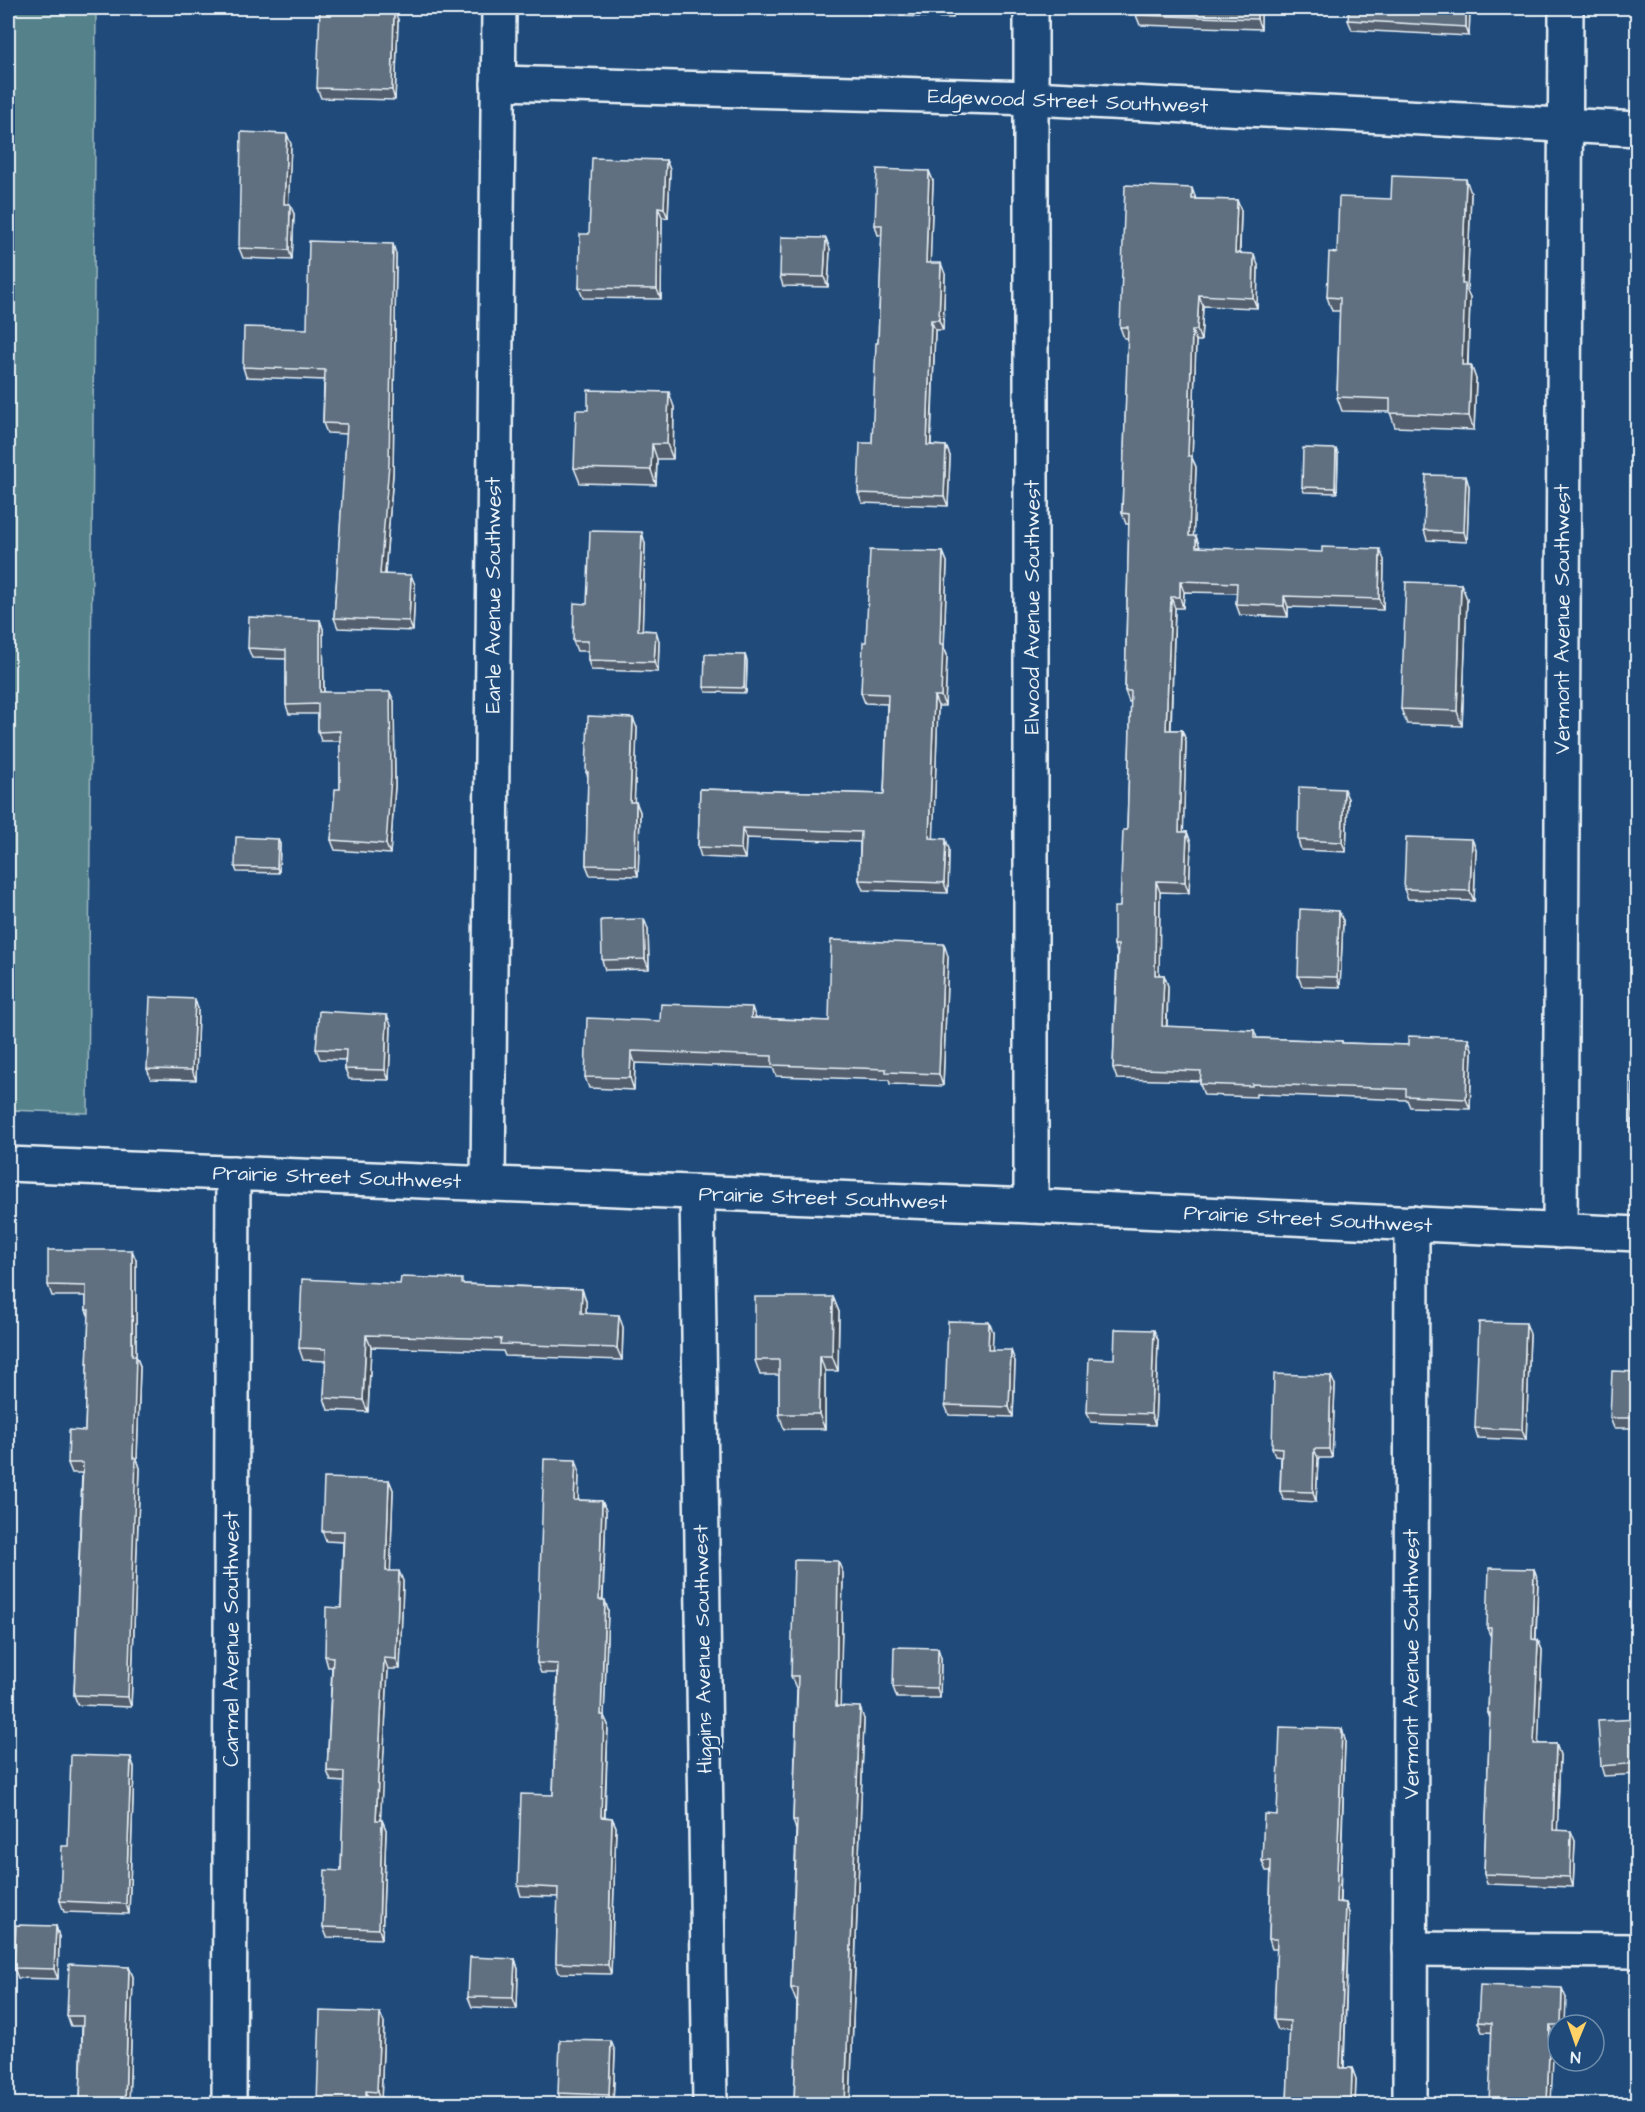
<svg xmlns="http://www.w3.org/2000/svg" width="1645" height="2112" font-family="'Architects Daughter',sans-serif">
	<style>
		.green { fill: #54818a; stroke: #9eb9c1; stroke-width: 1.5 }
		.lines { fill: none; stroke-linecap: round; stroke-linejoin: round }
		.street-casing { stroke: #e8f1f8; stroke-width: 38 }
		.secondary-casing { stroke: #e8f1f8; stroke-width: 38 }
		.street { stroke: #1f4a7a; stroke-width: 33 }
		.secondary { stroke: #1f4a7a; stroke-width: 33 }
		.wall { fill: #535f6e; stroke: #e8f1f8; stroke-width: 1.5 }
		.shaded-wall { fill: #434e5a; stroke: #e8f1f8; stroke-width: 1.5 }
		.building { fill: #606f80; stroke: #e8f1f8; stroke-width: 1.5 }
		.labels { text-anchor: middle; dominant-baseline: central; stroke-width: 4.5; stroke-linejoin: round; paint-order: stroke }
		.street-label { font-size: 21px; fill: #e8f1f8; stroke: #1f4a7a }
	</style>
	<rect width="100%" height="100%" fill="#1f4a7a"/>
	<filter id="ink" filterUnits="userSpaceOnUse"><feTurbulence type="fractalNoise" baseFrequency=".0167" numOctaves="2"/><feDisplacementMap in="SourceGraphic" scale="12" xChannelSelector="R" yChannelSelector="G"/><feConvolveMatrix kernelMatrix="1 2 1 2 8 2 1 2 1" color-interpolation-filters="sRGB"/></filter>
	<g filter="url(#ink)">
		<!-- green -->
		<polygon class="green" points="8,8 96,8 88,1113 8,1110"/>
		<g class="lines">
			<defs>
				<g id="street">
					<polyline points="1031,8 1031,1206"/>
					<polyline points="498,83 1032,98 1638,129"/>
					<polyline points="488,1183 499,8"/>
					<polyline points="697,1193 710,2104"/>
					<polyline points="1560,1231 1566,8"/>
					<polyline points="1410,1949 1638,1951"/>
					<polyline points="229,2104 233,1173"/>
					<polyline points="1410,2104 1412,1223"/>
				</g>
				<polyline id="secondary" points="8,1164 1031,1206 1638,1234"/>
			</defs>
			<!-- street casing -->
			<use href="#street" class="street-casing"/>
			<!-- secondary casing -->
			<use href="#secondary" class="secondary-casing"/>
			<!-- street -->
			<use href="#street" class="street"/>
			<!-- secondary -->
			<use href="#secondary" class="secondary"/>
		</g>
		<!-- wall -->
		<g class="wall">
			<polygon points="865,8 953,8 953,18 868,15"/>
			<polygon points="1136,8 1261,8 1261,29 1140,25 1136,15"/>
			<polygon points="1470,8 1469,36 1352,30 1348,20"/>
			<polygon points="398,20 395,100 321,98 317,88"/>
			<polygon points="291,144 288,204 294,214 292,260 243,258 239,248"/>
			<polygon points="666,160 670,170 668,218 662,217 661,299 583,298 579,288 589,234"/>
			<polygon points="929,171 933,181 930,263 945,274 943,330 935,330 931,445 946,446 950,456 948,506 862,503 858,493 872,443 878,343 882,235 878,235 875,225"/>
			<polygon points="1471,193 1467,291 1470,298 1468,365 1471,365 1476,379 1474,430 1395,427 1390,412 1342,411 1337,397 1340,311 1332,311 1327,297 1337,253 1391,199"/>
			<polygon points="1196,199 1237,200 1241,211 1240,253 1258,265 1257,308 1203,306 1201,341 1196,341 1192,458 1196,467 1193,536 1200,548 1384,560 1383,610 1288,607 1288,617 1240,615 1236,604 1237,593 1184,592 1183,608 1175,608 1171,730 1182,730 1186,741 1183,832 1187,832 1191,843 1189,893 1160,892 1159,975 1164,975 1168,986 1167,1027 1254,1030 1257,1038 1342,1041 1343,1043 1408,1045 1468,1038 1472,1049 1470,1109 1410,1107 1407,1100 1256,1094 1256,1097 1204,1095 1200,1084 1200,1081 1117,1079 1113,1068 1117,953 1114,945 1120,907 1127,830 1131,702 1129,702 1125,691 1129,524 1126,524 1122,513 1128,338 1124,338 1120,327"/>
			<polygon points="830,249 828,287 783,286 780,276"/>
			<polygon points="396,254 393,474 385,574 415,585 413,631 338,628 334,618 347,434 327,433 323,423 324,380 246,377 243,367 307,329"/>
			<polygon points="674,407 673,459 657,459 656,485 580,483 574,468 588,410"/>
			<polygon points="1338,454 1337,493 1304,492 1302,487"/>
			<polygon points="1469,486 1467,542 1427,540 1424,530"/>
			<polygon points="645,543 642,630 656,631 659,641 658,672 591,670 588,660 588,651 577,651 573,641 587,604"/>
			<polygon points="943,552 947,562 944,648 947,655 945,706 938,706 933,839 949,849 948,893 863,890 859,880 860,842 746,838 745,859 701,857 698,847 700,789 884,794 887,704 865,703 861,693 866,642"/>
			<polygon points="1461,584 1467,599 1462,726 1407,724 1401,709"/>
			<polygon points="320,620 323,629 324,692 394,701 395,786 390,854 335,850 331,840 340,789 340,741 321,741 318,732 318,714 289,714 286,705 286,659 252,658 248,648"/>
			<polygon points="745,655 747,661 746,693 706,692 704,687"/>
			<polygon points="637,728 634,802 636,802 640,812 638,876 590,875 586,865 588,777 586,772"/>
			<polygon points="1348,799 1346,852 1301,850 1298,840"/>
			<polygon points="280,844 279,873 237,872 235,867"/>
			<polygon points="1476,849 1474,901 1408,899 1404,889"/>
			<polygon points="1343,921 1340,987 1302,986 1298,976"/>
			<polygon points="648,929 649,969 605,970 602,960"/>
			<polygon points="948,956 943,1086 890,1084 889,1080 776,1076 773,1068 635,1063 634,1090 589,1088 585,1077 660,1021 756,1018 829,1021"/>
			<polygon points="198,1009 196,1080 151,1079 147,1069"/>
			<polygon points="391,1025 389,1080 349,1079 345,1069 345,1060 320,1059 316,1049"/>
			<polygon points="1638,1075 1638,1138 1635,1138 1631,1128"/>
			<polygon points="136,1260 136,1356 140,1366 137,1459 140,1468 131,1707 78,1705 74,1695 82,1473 72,1473 68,1463 85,1431 89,1317 86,1310 86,1296 52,1296 48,1285"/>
			<polygon points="400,1284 464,1284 582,1289 586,1301 586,1313 623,1327 622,1360 505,1356 503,1351 371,1347 368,1412 328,1410 324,1398 326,1361 303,1360 299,1348"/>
			<polygon points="833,1297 839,1312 838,1371 825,1371 825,1429 784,1429 779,1414 779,1375 760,1375 755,1360"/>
			<polygon points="993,1332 992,1350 1015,1361 1013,1417 949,1415 945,1405"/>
			<polygon points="1530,1334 1526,1440 1478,1438 1475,1428"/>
			<polygon points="1158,1340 1155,1425 1091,1422 1087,1412 1114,1359"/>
			<polygon points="1638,1372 1638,1428 1614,1428 1610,1418"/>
			<polygon points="1335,1385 1332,1458 1318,1458 1316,1502 1284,1500 1280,1491 1281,1457 1275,1456 1272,1447"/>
			<polygon points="579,1470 578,1500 602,1501 606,1511 603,1600 608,1610 604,1716 608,1725 605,1817 612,1818 616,1827 611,1974 559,1973 556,1963 558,1897 521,1896 518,1886 553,1795 557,1673 541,1673 537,1663"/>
			<polygon points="389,1480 393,1490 390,1571 403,1581 400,1669 388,1669 380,1820 382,1820 386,1830 382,1939 327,1937 323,1927 341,1871 344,1782 331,1781 327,1771 332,1667 328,1667 325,1656 341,1608 343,1542 326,1541 322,1531"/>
			<polygon points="1534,1569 1538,1580 1536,1640 1538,1640 1542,1650 1538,1744 1556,1744 1560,1755 1557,1831 1575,1841 1573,1887 1487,1884 1484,1874 1490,1719 1488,1713 1491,1637 1487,1628"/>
			<polygon points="843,1573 840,1706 864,1719 850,2104 794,2104 797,2001 796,2001 791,1988 796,1830 793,1820 797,1688 796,1688 791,1676"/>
			<polygon points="941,1658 940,1698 897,1698 893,1687"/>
			<polygon points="1638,1719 1638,1774 1604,1776 1601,1766"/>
			<polygon points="1342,1729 1345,1740 1340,1902 1346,1903 1349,1913 1344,2068 1352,2068 1356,2079 1355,2104 1287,2104 1290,2031 1278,2030 1274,2020 1277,1949 1272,1949 1269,1939 1271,1871 1266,1871 1262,1861 1277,1815"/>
			<polygon points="134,1768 129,1914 64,1912 60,1901 68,1846"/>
			<polygon points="56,1926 59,1937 58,1979 18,1978 14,1968"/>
			<polygon points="515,1959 518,1969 517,2009 472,2007 468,1997"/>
			<polygon points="129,1967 133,1977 129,2104 81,2104 80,2102 82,2026 71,2026 67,2016"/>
			<polygon points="1566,1998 1558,2025 1558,2035 1482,2032 1478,2022"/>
			<polygon points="384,2023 381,2102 370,2101 370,2104 317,2104"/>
			<polygon points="615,2051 613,2104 562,2103 558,2093"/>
		</g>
		<!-- shaded-wall -->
		<g class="shaded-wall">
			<polygon points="949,8 953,8 953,18"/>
			<polygon points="1257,8 1261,8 1261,29 1257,19"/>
			<polygon points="1466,8 1470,8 1469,36 1466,27"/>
			<polygon points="394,10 398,20 395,100 392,90"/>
			<polygon points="287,134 291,144 288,214 284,204"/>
			<polygon points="666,160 670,170 668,218 664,208"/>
			<polygon points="929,171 933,181 930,273 926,263"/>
			<polygon points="1466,179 1471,193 1467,291 1470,298 1467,379 1462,365 1462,284"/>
			<polygon points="1192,188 1196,199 1192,199"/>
			<polygon points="1237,200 1241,211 1239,264 1235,253"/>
			<polygon points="290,204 294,214 292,260 289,250"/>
			<polygon points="658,207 662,217 661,299 657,289"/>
			<polygon points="826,238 830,249 828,287 824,277"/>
			<polygon points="393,244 396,254 393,474 384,584 380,574"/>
			<polygon points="1254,254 1258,265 1257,308 1253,298"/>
			<polygon points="941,263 945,274 943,330 939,320"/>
			<polygon points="1199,295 1203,306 1201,341 1197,330"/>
			<polygon points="931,320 935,330 930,455 927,445"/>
			<polygon points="1192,330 1196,341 1192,458 1196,467 1193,547 1189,536 1188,456"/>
			<polygon points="1471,365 1476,379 1474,430 1469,416"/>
			<polygon points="669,392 674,407 673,459 667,444"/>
			<polygon points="652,444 657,459 656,485 651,470"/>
			<polygon points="946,446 950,456 948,506 944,496"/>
			<polygon points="1336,449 1338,454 1337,493 1335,488"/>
			<polygon points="1466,476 1469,486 1467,542 1464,532"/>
			<polygon points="642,532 645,543 642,640 638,630"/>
			<polygon points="1196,536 1200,547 1196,547"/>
			<polygon points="1380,549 1384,560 1383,610 1379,599"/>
			<polygon points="943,552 947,562 944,648 947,655 945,706 941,696 940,644"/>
			<polygon points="411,575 415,585 413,631 409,621"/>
			<polygon points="1180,581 1184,592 1183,608 1180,597"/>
			<polygon points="1461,584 1467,599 1462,726 1457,711"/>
			<polygon points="1284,596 1288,607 1288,617 1284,606"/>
			<polygon points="1171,597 1175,608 1170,741 1166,730"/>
			<polygon points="320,620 323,629 324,701 320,692"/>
			<polygon points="656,631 659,641 658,672 654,662"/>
			<polygon points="745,655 747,661 746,693 744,688"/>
			<polygon points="390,692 394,701 395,786 390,854 386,844"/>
			<polygon points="934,696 938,706 933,849 929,838"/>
			<polygon points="633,718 637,728 634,812 630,802"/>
			<polygon points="1182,730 1186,741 1183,843 1179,832"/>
			<polygon points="1344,789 1348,799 1346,852 1342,842"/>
			<polygon points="636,802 640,812 638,876 635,866"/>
			<polygon points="742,828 746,838 745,859 741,849"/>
			<polygon points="1187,832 1191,843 1189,893 1185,882"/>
			<polygon points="278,839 280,844 279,873 277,868"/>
			<polygon points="946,839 949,849 948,893 944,883"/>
			<polygon points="1472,839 1476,849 1474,901 1470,891"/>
			<polygon points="1156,881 1160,892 1159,986 1155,975"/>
			<polygon points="1339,911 1343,921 1340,987 1337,977"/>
			<polygon points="644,919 648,929 649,969 645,959"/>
			<polygon points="944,944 948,956 943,1086 939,1074"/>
			<polygon points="1164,975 1168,986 1166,1037 1162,1026"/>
			<polygon points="195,999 198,1009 196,1080 192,1070"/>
			<polygon points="752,1007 756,1019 751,1018"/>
			<polygon points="387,1015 391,1025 389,1080 385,1070"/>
			<polygon points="1468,1038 1472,1049 1470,1109 1466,1099"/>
			<polygon points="631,1051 635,1063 634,1090 630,1078"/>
			<polygon points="132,1250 136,1260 136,1356 140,1366 137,1459 140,1468 131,1707 128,1697 133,1458"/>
			<polygon points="582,1289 586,1301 586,1325 581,1313"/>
			<polygon points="833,1297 839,1312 838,1371 832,1356"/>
			<polygon points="619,1315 623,1327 622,1360 617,1348"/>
			<polygon points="989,1322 993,1332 992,1360 988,1350"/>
			<polygon points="1526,1323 1530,1334 1526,1440 1522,1430"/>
			<polygon points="1154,1330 1158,1340 1155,1425 1151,1414"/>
			<polygon points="366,1335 371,1347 368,1412 363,1400"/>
			<polygon points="1011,1350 1015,1361 1013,1417 1009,1407"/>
			<polygon points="820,1356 825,1371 825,1429 819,1414"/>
			<polygon points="1331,1376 1335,1385 1332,1458 1329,1449"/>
			<polygon points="1314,1449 1318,1458 1316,1502 1313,1492"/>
			<polygon points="576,1460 579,1470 578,1510 574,1500"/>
			<polygon points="389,1480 393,1490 390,1581 386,1571"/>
			<polygon points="602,1501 606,1511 602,1610 599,1600"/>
			<polygon points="838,1561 843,1573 840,1718 836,1706"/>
			<polygon points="1534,1569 1538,1580 1535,1650 1532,1639"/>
			<polygon points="399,1571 403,1581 400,1669 396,1659"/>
			<polygon points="605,1600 608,1610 604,1716 608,1725 604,1827 601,1817 601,1715"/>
			<polygon points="1538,1640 1542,1650 1538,1754 1534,1744"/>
			<polygon points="938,1648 941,1658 940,1698 937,1688"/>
			<polygon points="384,1658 388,1669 380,1830 376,1820"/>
			<polygon points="860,1707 864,1719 850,2104 845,2104"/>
			<polygon points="1342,1729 1345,1740 1339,1912 1336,1902"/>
			<polygon points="1556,1744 1560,1755 1557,1841 1553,1830"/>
			<polygon points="131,1757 134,1768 129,1914 126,1904"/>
			<polygon points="612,1818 616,1827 611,1974 608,1965"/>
			<polygon points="382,1820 386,1830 382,1939 379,1929"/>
			<polygon points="1571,1831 1575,1841 1573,1887 1570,1877"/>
			<polygon points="1346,1903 1349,1913 1343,2078 1340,2068"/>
			<polygon points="56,1926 59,1937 58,1979 54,1969"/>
			<polygon points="515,1959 518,1969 517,2009 513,1998"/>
			<polygon points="129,1967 133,1977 129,2104 125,2104"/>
			<polygon points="1562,1988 1566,1998 1565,2025 1561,2025"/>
			<polygon points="380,2013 384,2023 381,2102 377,2092"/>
			<polygon points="1550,2025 1554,2035 1551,2104 1547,2104"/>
			<polygon points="611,2041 615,2051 613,2104 609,2095"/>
			<polygon points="1352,2068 1356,2079 1355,2104 1351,2104"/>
			<polygon points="366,2091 370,2101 370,2104 366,2104"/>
		</g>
		<!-- building -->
		<g class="building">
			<polygon points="320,8 394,10 392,90 317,88"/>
			<polygon points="1136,8 1257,8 1257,19 1136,15"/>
			<polygon points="1349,8 1466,8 1466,27 1348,20"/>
			<polygon points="241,132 287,134 284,204 290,204 289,250 239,248"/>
			<polygon points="592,158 666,160 664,208 658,207 657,289 579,288 580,234 589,234"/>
			<polygon points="877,169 929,171 926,263 941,263 939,320 931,320 927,445 946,446 944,496 858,493 860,443 872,443 876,343 878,343 882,225 875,225"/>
			<polygon points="1392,176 1466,179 1462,284 1465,284 1462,365 1471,365 1469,416 1390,413 1390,399 1337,397 1340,298 1327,297 1329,252 1337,253 1339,197 1391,199"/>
			<polygon points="1125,185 1192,188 1192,199 1237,200 1235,253 1254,254 1253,298 1199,295 1197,330 1192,330 1188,456 1192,456 1189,536 1196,536 1196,547 1322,552 1322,547 1380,549 1379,599 1284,596 1284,606 1236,604 1237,583 1180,581 1180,597 1171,597 1166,730 1182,730 1179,832 1187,832 1185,882 1156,881 1155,975 1164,975 1162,1026 1254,1030 1254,1038 1342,1041 1342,1043 1408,1045 1408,1036 1468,1038 1466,1099 1406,1096 1406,1089 1252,1084 1252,1086 1200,1084 1201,1071 1113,1068 1118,945 1114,945 1114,907 1120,907 1123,830 1127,830 1131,691 1125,691 1129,514 1122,513 1128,327 1120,327"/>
			<polygon points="781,237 826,238 824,277 780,276"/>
			<polygon points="309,241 393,244 389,464 380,574 411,575 409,621 334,618 347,424 323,423 325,370 243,367 244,327 307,329"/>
			<polygon points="588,390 669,392 667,444 652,444 651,470 574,468 576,410 588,410"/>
			<polygon points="1303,448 1336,449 1335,488 1302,487"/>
			<polygon points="1426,475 1466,476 1464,532 1424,530"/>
			<polygon points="590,531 642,532 638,630 656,631 654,662 588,660 588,641 573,641 574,603 587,604"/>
			<polygon points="870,550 943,552 940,644 943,644 941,696 934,696 929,838 946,839 944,883 859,880 861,832 742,828 741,849 698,847 700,789 884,794 888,694 861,693 863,642 866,642"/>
			<polygon points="1406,582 1461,584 1457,711 1401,709"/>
			<polygon points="249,617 320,620 320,692 390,692 391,777 386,844 331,840 335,789 340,789 340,731 318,732 318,704 286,705 286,650 248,648"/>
			<polygon points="705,654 745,655 744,688 704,687"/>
			<polygon points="588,716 633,718 630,802 636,802 635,866 586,865 588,772 586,772"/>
			<polygon points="1299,787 1344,789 1342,842 1298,840"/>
			<polygon points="236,837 278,839 277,868 235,867"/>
			<polygon points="1406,837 1472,839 1470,891 1404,889"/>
			<polygon points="1300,909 1339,911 1337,977 1298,976"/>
			<polygon points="644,919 645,959 602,960 601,920"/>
			<polygon points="831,940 944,944 939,1074 886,1072 886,1069 772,1065 772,1056 631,1051 630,1078 585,1077 587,1018 660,1021 661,1004 752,1007 751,1018 829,1021"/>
			<polygon points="150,997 195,999 192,1070 147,1069"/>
			<polygon points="319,1011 387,1015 385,1070 345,1069 346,1050 316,1049"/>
			<polygon points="1633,1075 1638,1075 1638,1128 1631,1128"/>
			<polygon points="48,1250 132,1250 132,1356 136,1356 133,1458 136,1458 128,1697 74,1695 83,1463 68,1463 69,1430 85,1431 89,1310 86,1310 86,1286 48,1285"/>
			<polygon points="401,1277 462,1279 462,1284 582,1289 581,1313 619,1315 617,1348 500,1344 501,1339 366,1335 363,1400 324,1398 326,1349 299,1348 302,1279 400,1284"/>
			<polygon points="755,1297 833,1297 832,1356 820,1356 819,1414 779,1414 779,1360 755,1360"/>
			<polygon points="948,1321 989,1322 988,1350 1011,1350 1009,1407 945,1405"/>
			<polygon points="1479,1322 1526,1323 1522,1430 1475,1428"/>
			<polygon points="1115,1329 1154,1330 1151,1414 1087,1412 1089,1358 1114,1359"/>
			<polygon points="1612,1371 1638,1372 1638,1418 1610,1418"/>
			<polygon points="1274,1374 1331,1376 1329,1449 1314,1449 1313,1492 1280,1491 1282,1448 1272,1447"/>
			<polygon points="544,1459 576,1460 574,1500 602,1501 599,1600 605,1600 601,1715 604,1715 601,1817 612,1818 608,1965 556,1963 558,1888 518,1886 521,1794 553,1795 558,1664 537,1663"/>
			<polygon points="324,1478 389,1480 386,1571 399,1571 396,1659 384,1658 376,1820 382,1820 379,1929 323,1927 325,1870 341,1871 344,1772 327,1771 333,1657 325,1656 326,1607 341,1608 344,1531 322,1531"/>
			<polygon points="794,1560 838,1561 836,1706 860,1707 845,2104 794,2104 798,1988 791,1988 797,1820 793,1820 798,1676 791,1676"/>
			<polygon points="1489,1568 1534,1569 1532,1639 1538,1640 1534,1744 1556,1744 1553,1830 1571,1831 1570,1877 1484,1874 1490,1713 1488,1713 1491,1628 1487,1628"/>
			<polygon points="894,1647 938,1648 937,1688 893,1687"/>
			<polygon points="1638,1719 1638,1763 1601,1766 1598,1721"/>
			<polygon points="1280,1727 1342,1729 1336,1902 1346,1903 1340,2068 1352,2068 1351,2104 1287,2104 1290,2021 1274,2020 1277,1939 1269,1939 1271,1861 1262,1861 1264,1814 1277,1815"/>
			<polygon points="71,1755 131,1757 126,1904 60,1901 62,1846 68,1846"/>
			<polygon points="16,1925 56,1926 54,1969 14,1968"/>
			<polygon points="470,1957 515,1959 513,1998 468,1997"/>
			<polygon points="69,1964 129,1967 125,2104 83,2104 83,2102 80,2102 83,2016 67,2016"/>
			<polygon points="1480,1985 1562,1988 1561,2025 1550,2025 1547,2104 1489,2104 1492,2023 1478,2022"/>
			<polygon points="320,2011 380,2013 377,2092 366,2091 366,2104 317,2104"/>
			<polygon points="560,2040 611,2041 609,2095 558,2093"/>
		</g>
	</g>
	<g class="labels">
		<!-- street labels -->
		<g class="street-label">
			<text transform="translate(1068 101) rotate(2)">Edgewood Street Southwest</text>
			<text transform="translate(493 595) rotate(-90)">Earle Avenue Southwest</text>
			<text transform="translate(1032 607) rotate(-90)">Elwood Avenue Southwest</text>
			<text transform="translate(1562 619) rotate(-90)">Vermont Avenue Southwest</text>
			<text transform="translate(337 1177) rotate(2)">Prairie Street Southwest</text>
			<text transform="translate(823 1198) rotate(2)">Prairie Street Southwest</text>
			<text transform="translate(1308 1219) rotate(3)">Prairie Street Southwest</text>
			<text transform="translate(231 1639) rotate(-90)">Carmel Avenue Southwest</text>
			<text transform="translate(703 1649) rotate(-91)">Higgins Avenue Southwest</text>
			<text transform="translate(1411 1664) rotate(-90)">Vermont Avenue Southwest</text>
		</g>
	</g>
	<!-- margin -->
	<rect width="1645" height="2112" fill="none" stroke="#1f4a7a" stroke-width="30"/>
	<rect x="15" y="15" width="1615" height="2082" fill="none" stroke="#e8f1f8" stroke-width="2" filter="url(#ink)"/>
	<!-- north arrow -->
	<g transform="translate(1576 2043) rotate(182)"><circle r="28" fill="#1f4a7a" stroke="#6f8dac" stroke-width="1.5"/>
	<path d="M0-4.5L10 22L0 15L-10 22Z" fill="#ffd166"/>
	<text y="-9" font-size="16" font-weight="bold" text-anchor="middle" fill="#e8f1f8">N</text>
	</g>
</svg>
